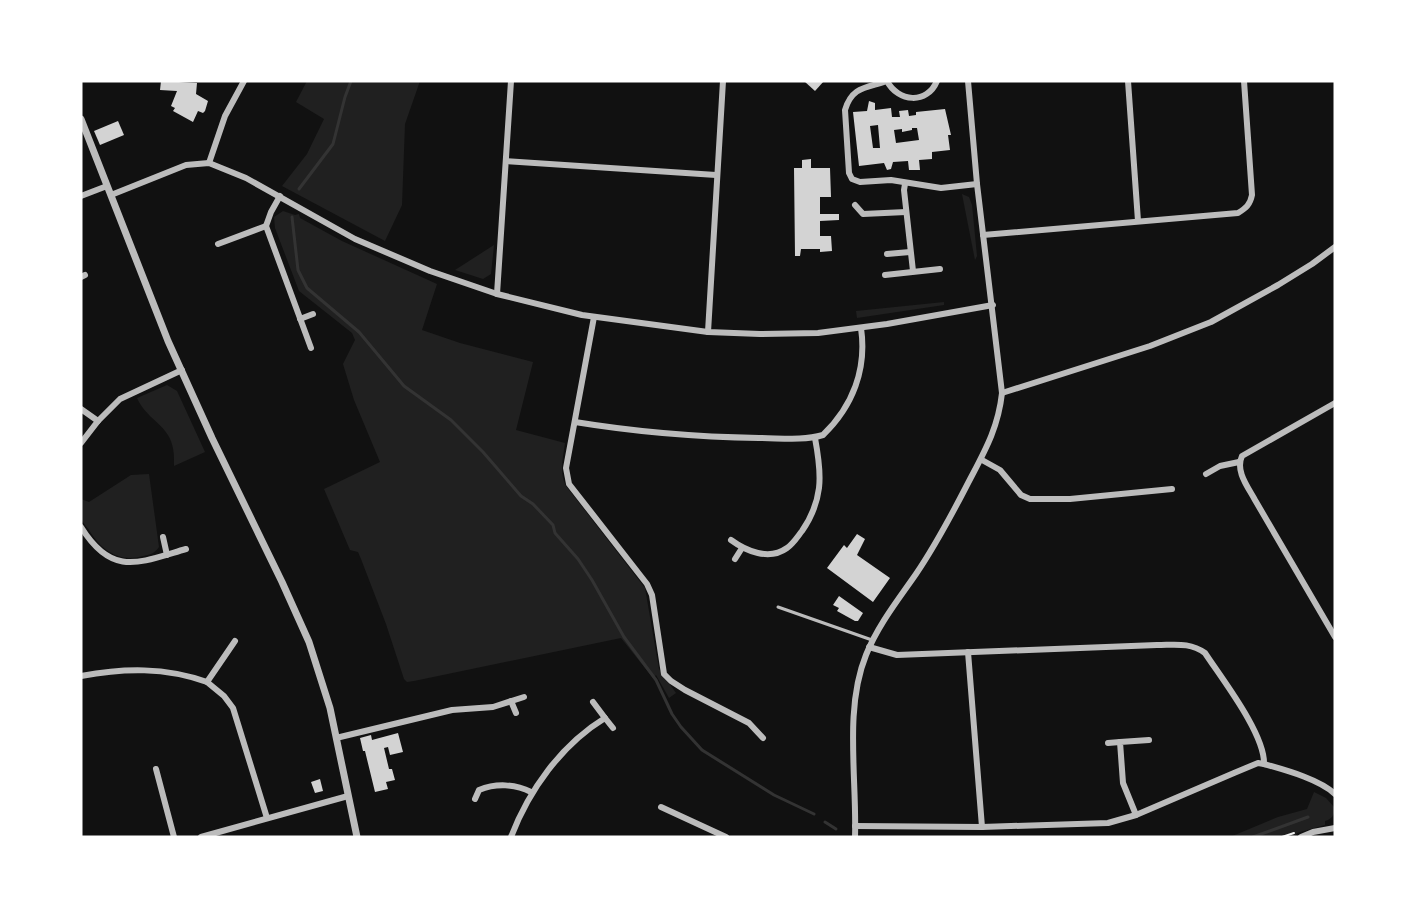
<svg xmlns="http://www.w3.org/2000/svg" width="1416" height="918" font-family="'Varela Round',sans-serif">
	<style>
		.green { fill: #202020 }
		.lines { fill: none; stroke-linecap: round; stroke-linejoin: round }
		.stream { stroke: #333; stroke-width: 3 }
		.building { fill: #d3d3d3; fill-rule: evenodd }
		.path { stroke: #f5f5f5; stroke-width: 2 }
		.service { stroke: #bcbcbc; stroke-width: 3 }
		.minor { stroke: #bcbcbc; stroke-width: 6 }
		.tertiary { stroke: #bcbcbc; stroke-width: 7 }
	</style>
	<rect width="100%" height="100%" fill="#111"/>
	<!-- green -->
	<g class="green">
		<polygon points="307,81 420,81 405,124 402,205 385,241 282,186 307,154 324,119 296,102"/>
		<polygon points="962,194 969,197 972,205 977,256 975,260"/>
		<path d="M 283,211 L 295,215 L 299,214 L 300,218 L 342,241 L 437,284 L 422,330 L 460,343 L 533,362 L 516,430 L 565,443 C 563,458 559,472 566,486 L 645,588 L 659,669 L 676,693 L 669,698 L 656,675 L 653,678 L 621,638 L 414,681 L 407,682 L 404,679 L 386,624 L 361,559 L 358,552 L 350,550 L 324,489 L 380,462 L 354,400 L 343,364 L 355,340 L 352,333 L 299,291 L 275,228 L 274,217 Z"/>
		<polygon points="494,245 491,274 483,279 455,270"/>
		<polygon points="944,302 944,305 857,318 856,311"/>
		<path d="M 167,385 L 177,391 L 205,452 L 174,466 C 177,424 150,426 137,398 Z"/>
		<path d="M 149,474 L 159,547 C 155,553 150,555 143,556 C 119,563 101,550 89,530 C 87,527 82,522 81,518 C 80,513 81,505 81,499 L 89,502 L 131,475 Z"/>
		<path d="M 1314,792 L 1326,798 L 1335,808 C 1334,816 1332,819 1325,821 L 1325,825 L 1297,833 L 1294,837 L 1230,837 L 1278,817 L 1307,809 Z"/>
	</g>
	<g class="lines">
		<!-- stream -->
		<g class="stream">
			<polyline points="299,189 333,144 345,97 351,81"/>
			<polyline points="292,217 298,270 307,288 359,332 404,386 451,420 483,452 521,496 533,504 553,525 555,533 578,559 592,580 624,637 656,680 672,714 681,727 702,750 774,795 814,814"/>
			<polyline points="825,822 836,829"/>
			<polyline points="1253,837 1308,817"/>
		</g>
	</g>
	<!-- building -->
	<g class="building">
		<polygon points="161,81 197,83 196,94 208,101 205,111 203,113 198,111 193,122 173,111 175,108 171,106 177,91 160,90"/>
		<polygon points="804,81 824,81 815,91"/>
		<path d="M 869,101 L 875,103 L 875,110 L 891,108 L 892,117 L 900,117 L 899,111 L 908,110 L 909,116 L 916,115 L 916,112 L 945,109 L 951,135 L 948,135 L 950,150 L 932,152 L 932,159 L 919,160 L 920,170 L 909,170 L 908,161 L 893,162 L 891,169 L 887,170 L 884,163 L 859,166 L 853,112 L 867,111 ZM 878,125 L 880,148 L 873,148 L 870,126 ZM 912,128 L 917,128 L 919,140 L 896,143 L 894,130 L 902,129 L 902,132 L 912,130 Z"/>
		<polygon points="118,121 124,135 100,145 94,131"/>
		<polygon points="811,159 811,168 830,168 831,197 820,197 820,214 839,214 839,220 820,221 820,236 831,236 832,251 820,252 820,249 801,249 800,256 795,256 794,168 802,168 802,160"/>
		<polygon points="857,534 865,539 857,555 890,578 873,602 827,568 844,545 847,548"/>
		<polygon points="839,596 863,613 858,621 855,621 837,611 839,608 833,605"/>
		<polygon points="398,733 403,752 390,755 388,747 384,748 389,769 392,769 395,780 386,782 388,789 375,792 365,751 363,751 360,738 371,735 372,740"/>
		<polygon points="320,779 323,791 315,793 311,782"/>
	</g>
	<g class="lines">
		<!-- path -->
		<polyline class="path" points="1282,837 1294,833"/>
		<!-- service -->
		<polyline class="service" points="778,607 872,640"/>
		<!-- minor -->
		<g class="minor">
			<path d="M 887,81 C 867,88 852,86 845,110 L 849,173 L 852,179 L 860,182 L 891,180 L 941,188 L 977,184"/>
			<path d="M 887,81 C 898,102 927,105 937,81"/>
			<polyline points="1128,81 1138,221"/>
			<polyline points="506,161 716,175"/>
			<polyline points="209,163 225,116 244,81"/>
			<polyline points="905,184 904,190 913,271"/>
			<polyline points="111,195 186,165 209,163 246,178 355,239 430,271 497,294 582,315 708,332 760,334 818,333 887,324 993,305"/>
			<polyline points="81,196 107,186"/>
			<polyline points="280,196 271,212 266,226 311,348"/>
			<polyline points="855,205 863,214 906,212"/>
			<path d="M 983,235 L 1238,213 C 1246,208 1250,205 1252,195 L 1244,81"/>
			<polyline points="218,244 266,226"/>
			<polyline points="887,254 910,252"/>
			<polyline points="885,275 940,269"/>
			<polyline points="81,277 85,275"/>
			<polyline points="497,294 511,81"/>
			<polyline points="594,317 566,468 569,484 647,584 652,595 664,674 671,681 685,690 749,723 763,738"/>
			<polyline points="300,319 313,314"/>
			<polyline points="708,332 723,81"/>
			<polyline points="1002,393 1150,346 1211,322 1278,285 1312,264 1335,247"/>
			<path d="M 1335,403 L 1242,456 C 1235,471 1248,487 1255,500 L 1335,637"/>
			<polyline points="81,409 98,421"/>
			<path d="M 575,422 C 636,432 697,437 759,438 C 781,438 802,441 823,435 C 853,406 867,369 861,328"/>
			<polyline points="81,443 98,421 120,399 182,370"/>
			<polyline points="982,460 1000,470 1021,495 1030,499 1070,499 1172,489"/>
			<polyline points="1206,474 1220,466 1239,462"/>
			<path d="M 81,527 C 112,577 138,563 186,549"/>
			<polyline points="163,537 167,555"/>
			<path d="M 731,540 C 746,551 769,561 787,548 C 793,544 798,536 802,531 C 811,518 817,504 819,488 C 821,472 818,454 815,438"/>
			<polyline points="735,559 742,548"/>
			<path d="M 869,647 L 897,655 L 1157,645 C 1175,645 1190,642 1205,653 C 1222,679 1265,734 1264,764 C 1285,770 1319,779 1335,794"/>
			<polyline points="968,652 982,827"/>
			<path d="M 81,676 C 124,668 165,667 207,682 L 235,641"/>
			<polyline points="207,682 224,696 233,708 267,818"/>
			<polyline points="511,701 516,713"/>
			<polyline points="605,718 613,728"/>
			<polyline points="336,738 452,710 493,707 524,697"/>
			<polyline points="1108,743 1120,742"/>
			<polyline points="156,769 174,837"/>
			<path d="M 475,799 L 479,790 C 496,783 515,784 531,792"/>
			<polyline points="661,807 726,837"/>
			<polyline points="1136,815 1123,783 1120,742 1149,740"/>
			<polyline points="855,826 982,827 1108,823 1136,815 1234,773 1258,763 1264,764"/>
			<polyline points="201,837 348,796"/>
			<path d="M 511,837 C 529,790 561,745 605,718 L 593,702"/>
			<path d="M 855,837 C 857,779 844,709 866,655 C 878,625 898,600 916,574 C 935,546 951,516 966,487 C 983,454 998,430 1002,393 L 977,184 L 968,81"/>
			<polyline points="1301,837 1313,832 1335,828"/>
		</g>
		<!-- tertiary -->
		<polyline class="tertiary" points="81,119 168,341 212,438 282,582 309,642 330,708 357,837"/>
	</g>
	<!-- border -->
	<rect width="1416" height="918" fill="none" stroke="#ffffff" stroke-width="165"/>
</svg>
